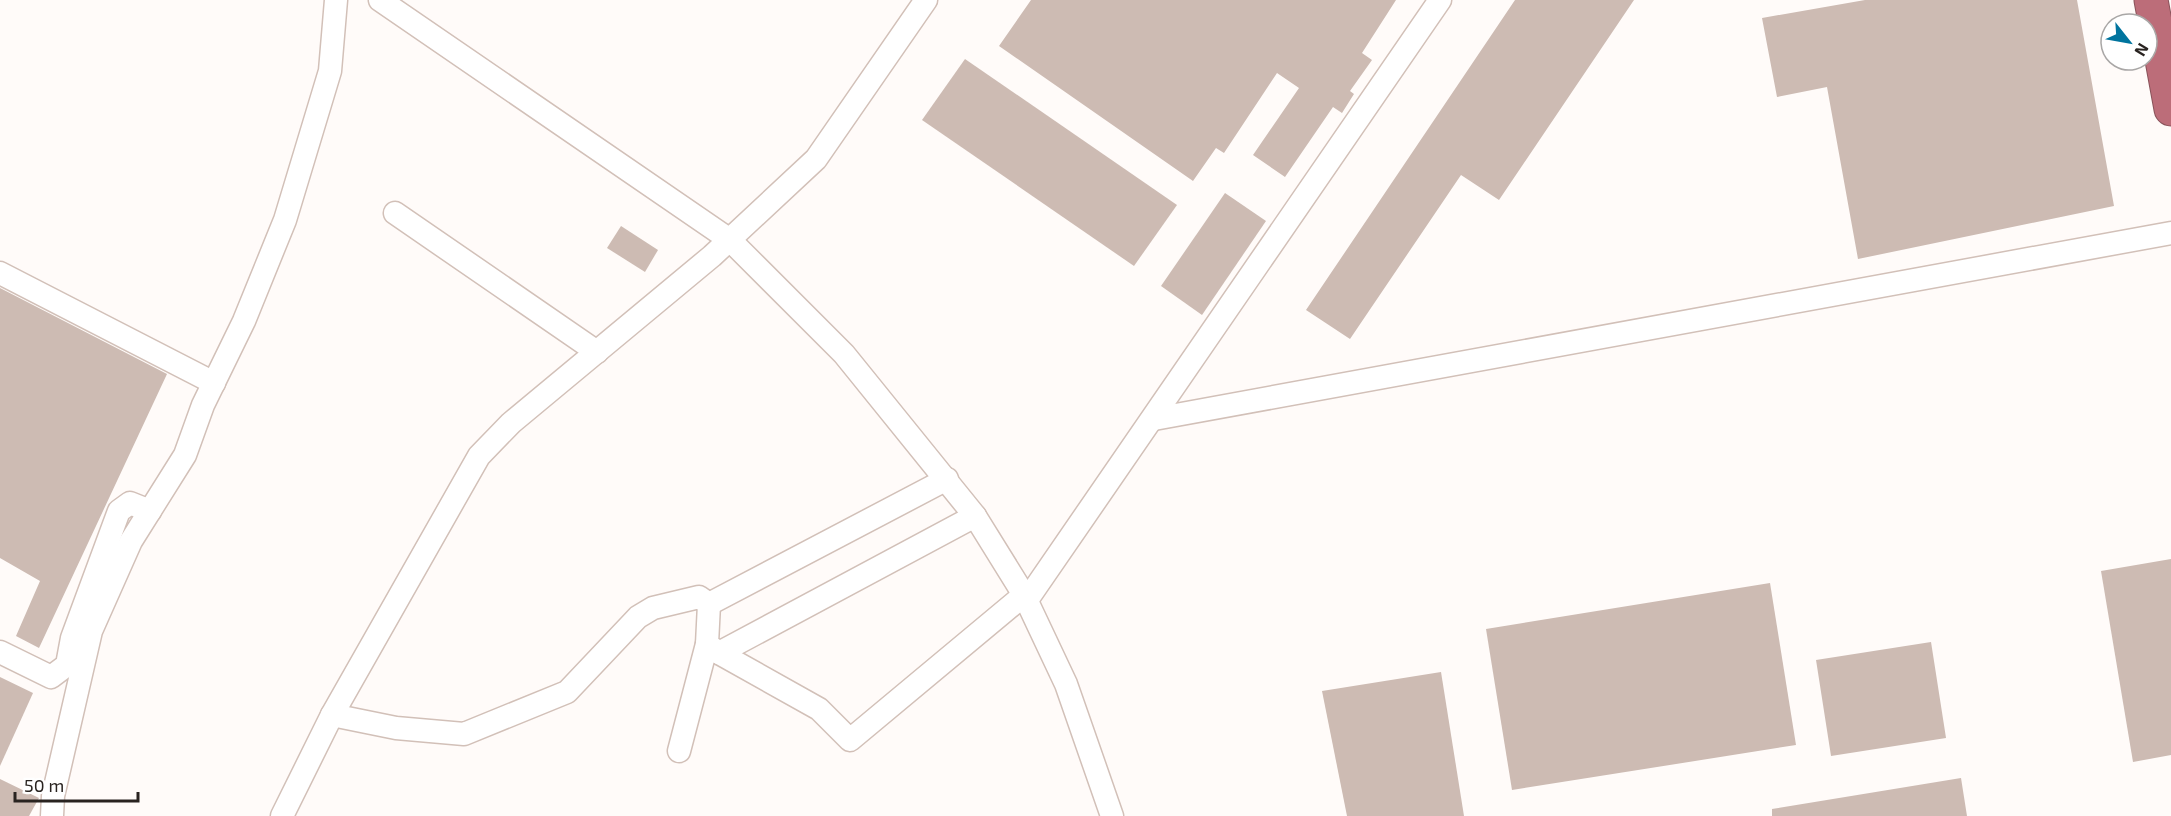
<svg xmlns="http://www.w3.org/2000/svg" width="2171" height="816" font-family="'Exo 2',sans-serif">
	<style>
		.building { fill: #cdbbb3 }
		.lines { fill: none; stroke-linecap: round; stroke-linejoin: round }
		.minor-casing { stroke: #d2c0b8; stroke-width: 25 }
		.highway-casing { stroke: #89535a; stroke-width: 35 }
		.minor { stroke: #fff; stroke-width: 22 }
		.highway { stroke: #bc6d79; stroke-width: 33 }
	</style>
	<rect width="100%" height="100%" fill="#fffbf9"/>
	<!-- building -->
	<g class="building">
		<polygon points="1031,0 1396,0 1362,53 1372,60 1350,91 1354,94 1342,113 1333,107 1285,177 1253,155 1299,88 1277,73 1224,153 1216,148 1193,181 999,46"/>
		<polygon points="1515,0 1634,0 1499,200 1461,175 1350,339 1306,310"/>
		<polygon points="1865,0 2077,0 2114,206 1858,259 1827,87 1777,97 1762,18"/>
		<polygon points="965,59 1177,205 1134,266 922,120"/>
		<polygon points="1225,193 1266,221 1202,315 1161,286"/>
		<polygon points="621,226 658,250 645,272 607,248"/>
		<polygon points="0,288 167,374 39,648 16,636 40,581 0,558"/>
		<polygon points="2171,559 2171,755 2133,762 2101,571"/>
		<polygon points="1770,583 1796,745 1512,790 1486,629"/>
		<polygon points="1931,642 1946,738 1831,756 1816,660"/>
		<polygon points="1441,672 1464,816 1347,816 1322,691"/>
		<polygon points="0,677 33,693 0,766"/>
		<polygon points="1961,778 1967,816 1772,816 1772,809"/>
		<polygon points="0,779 39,798 29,816 0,816"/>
	</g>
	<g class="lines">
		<defs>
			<g id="minor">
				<polyline points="380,0 730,240 844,354 975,516 1024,595 1066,684 1112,816"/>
				<polyline points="395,213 597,352"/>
				<polyline points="0,273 214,383"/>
				<polyline points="1154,419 2171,233"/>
				<polyline points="1027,600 1440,0"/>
				<polyline points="709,604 947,479"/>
				<polyline points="0,652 51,677 67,665 72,638 119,511 130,503 150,511"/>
				<polyline points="719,653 819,709 850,740 1024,595"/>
				<polyline points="332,715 396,728 464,734 567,692 638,617 653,608 699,597 709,604 707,644 719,653 975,516"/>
				<polyline points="679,751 707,644"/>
				<polyline points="52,816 53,796 91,631 131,541 185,455 203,405 244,321 285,220 330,71 336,0"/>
				<polyline points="282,816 332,715 479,456 511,423 712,256 816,159 926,0"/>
			</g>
			<polyline id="highway" points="2151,0 2171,109"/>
		</defs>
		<!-- minor casing -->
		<use href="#minor" class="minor-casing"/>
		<!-- highway casing -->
		<use href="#highway" class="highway-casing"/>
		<!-- minor -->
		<use href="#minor" class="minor"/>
		<!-- highway -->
		<use href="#highway" class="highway"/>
	</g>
	<!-- north arrow -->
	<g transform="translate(2129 42) rotate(121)"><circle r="28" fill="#ffffff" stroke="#a9a7a6" stroke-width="1.5"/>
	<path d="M0-4.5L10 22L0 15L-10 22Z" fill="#00749e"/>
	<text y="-9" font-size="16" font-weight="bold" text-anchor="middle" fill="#292320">N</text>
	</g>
	<!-- scale -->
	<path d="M15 792v9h123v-9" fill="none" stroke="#292320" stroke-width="3"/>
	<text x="24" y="792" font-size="18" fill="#292320" stroke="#ffffff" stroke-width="4.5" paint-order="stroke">50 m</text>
</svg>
